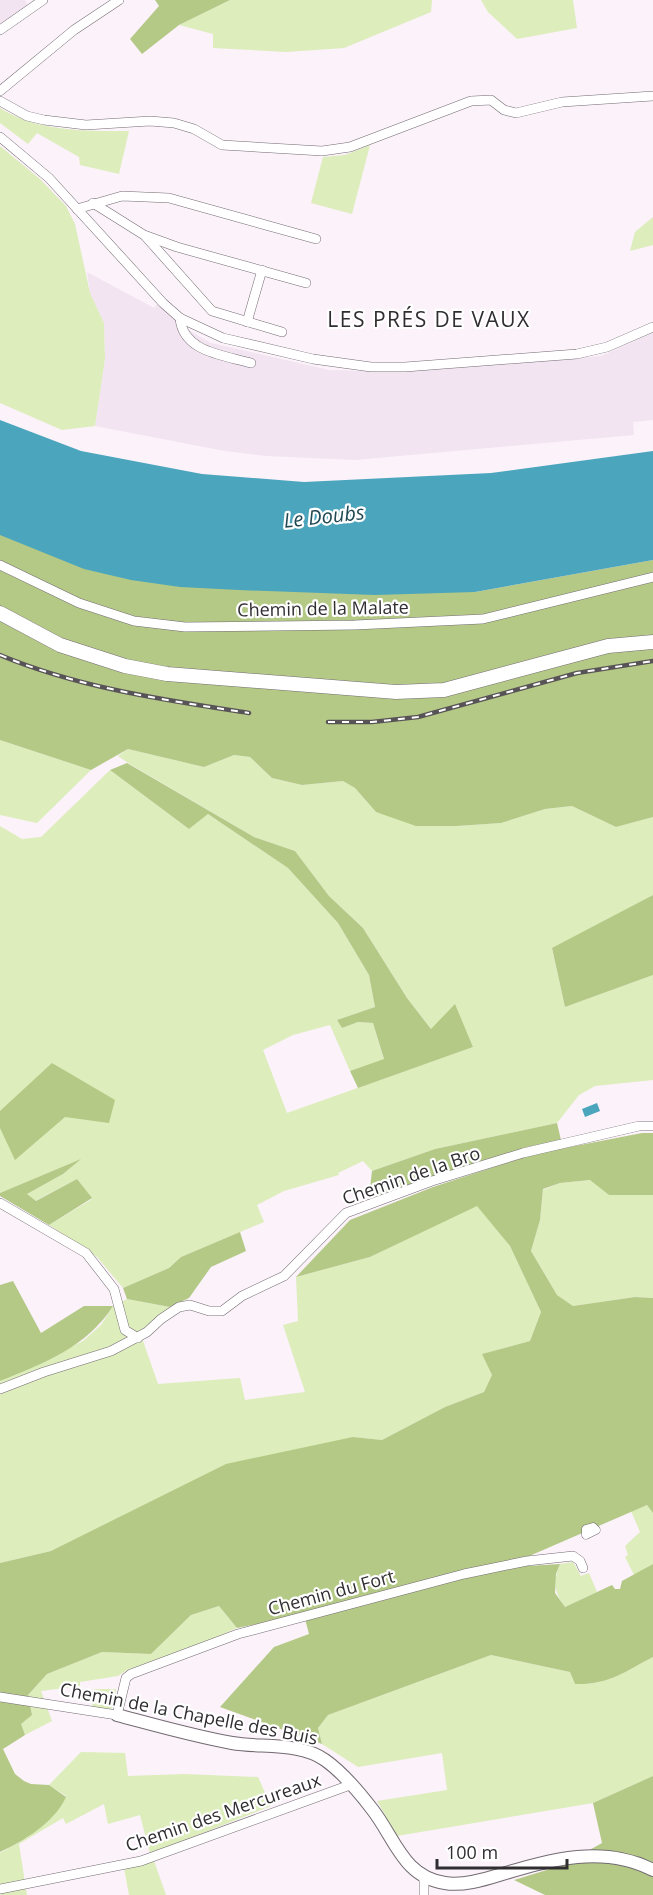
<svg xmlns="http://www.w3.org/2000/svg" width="653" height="1895" font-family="'Open Sans',sans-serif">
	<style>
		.built { fill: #f2e4f1 }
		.green { fill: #ddedbb }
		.forest { fill: #b4c986 }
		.water { fill: #4ba5bd }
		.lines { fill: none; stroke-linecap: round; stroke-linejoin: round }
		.pedestrian-casing { stroke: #736b72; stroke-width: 9 }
		.minor-casing { stroke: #736b72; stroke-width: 10 }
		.tertiary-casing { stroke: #736b72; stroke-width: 14 }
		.secondary-casing { stroke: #736b72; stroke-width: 15 }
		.pedestrian { stroke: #fff; stroke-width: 8 }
		.minor { stroke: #fff; stroke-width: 9 }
		.tertiary { stroke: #fff; stroke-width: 12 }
		.secondary { stroke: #fff; stroke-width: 14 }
		.rail-casing { stroke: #585357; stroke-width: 4.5 }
		.rail { stroke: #fff; stroke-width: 2; stroke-dasharray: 7; stroke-linecap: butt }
		.labels { text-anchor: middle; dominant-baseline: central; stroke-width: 4.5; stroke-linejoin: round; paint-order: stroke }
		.street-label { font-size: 18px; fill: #312e31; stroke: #fff }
		.water-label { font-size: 20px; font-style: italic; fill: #214954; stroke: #fff }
		.quarter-label { font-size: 21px; letter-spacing: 1.5px; fill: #312e31; stroke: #fff }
	</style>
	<rect width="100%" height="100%" fill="#fbf2fa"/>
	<!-- built -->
	<g class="built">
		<polygon points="0,0 25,0 28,6 0,24"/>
		<polygon points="87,272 154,308 157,304 190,331 211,343 329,370 391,372 601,356 653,333 653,420 633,422 634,435 355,460 267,456 225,451 95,426 105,359 104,323 90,293"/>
	</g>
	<!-- green -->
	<g class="green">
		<polygon points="230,0 432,0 431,12 344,48 286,52 213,48 213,34 179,25"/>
		<polygon points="481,0 573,0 577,28 517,39 488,12"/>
		<path d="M 0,108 C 38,132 85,131 129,131 L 119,174 L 80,165 L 79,157 L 37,133 L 28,144 L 0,123 Z"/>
		<polygon points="370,145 352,214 311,203 323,157 345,155"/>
		<polygon points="0,146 40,179 66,206 75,224 90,293 104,323 105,359 95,426 62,430 0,403"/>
		<polygon points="653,217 653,245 630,251 635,232"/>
		<polygon points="0,740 91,770 37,823 0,815"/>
		<polygon points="128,749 204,767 234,755 250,757 272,778 302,785 343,781 355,788 376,812 457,826 501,823 545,809 572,806 616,827 653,817 653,895 552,949 565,1007 653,975 653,1080 595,1086 579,1095 557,1123 435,1149 372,1171 363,1161 338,1173 339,1175 284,1191 257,1205 264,1222 181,1257 169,1268 123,1288 97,1257 49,1225 92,1199 77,1179 35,1201 27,1194 63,1174 79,1160 0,1193 0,826 22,839 41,837 110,770 189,829 208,814 288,868 338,923 369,975 375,1007 337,1020 342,1028 358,1022 373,1023 384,1060 350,1071 330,1025 293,1035 263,1050 287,1113 473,1047 455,1005 432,1030 407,998 363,928 329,896 295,851 254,837 128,763 118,756"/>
		<polygon points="591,1180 609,1195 653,1195 653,1298 635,1297 573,1306 557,1295 531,1251 540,1220 543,1190 560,1183"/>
		<polygon points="477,1205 510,1246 541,1312 530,1341 483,1354 492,1375 484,1392 445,1407 382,1440 353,1437 51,1551 0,1563 0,1381 83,1341 101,1325 113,1306 127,1299 170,1307 142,1338 158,1384 240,1378 245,1400 305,1392 283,1325 298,1321 296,1277 370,1257"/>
		<polygon points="647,1505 653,1513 653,1564 634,1575 625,1557 628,1555 625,1546 640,1532 631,1511"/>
		<path d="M 573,1562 L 581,1576 L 589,1573 L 597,1592 L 565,1607 C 554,1592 553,1582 560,1564 Z"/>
		<polygon points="219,1606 237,1628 164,1661 129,1669 118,1676 80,1682 80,1686 41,1691 52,1721 25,1735 20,1724 32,1715 28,1695 47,1674 102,1652 151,1654 191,1615"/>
		<path d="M 491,1655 L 570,1672 L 575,1684 C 609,1685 624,1672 653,1657 L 653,1776 L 593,1803 L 397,1836 L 377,1801 L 447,1790 L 442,1753 L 358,1767 L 322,1744 L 318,1728 L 328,1715 Z"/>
		<polygon points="93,1689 116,1689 114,1707 108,1710 92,1707"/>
		<polygon points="81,1752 125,1753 128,1776 184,1774 258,1777 271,1806 150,1854 140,1815 108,1824 104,1804 66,1824 63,1818 19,1844 27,1895 0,1895 0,1853 28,1837 66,1796 49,1785"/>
		<polygon points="154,1861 166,1895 129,1895 124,1868"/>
	</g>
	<!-- forest -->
	<g class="forest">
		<polygon points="155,0 230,0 179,25 142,54 130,39 159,6"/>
		<polygon points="0,534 475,592 653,560 653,817 616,827 572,806 545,809 501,823 457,826 416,826 376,812 355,788 343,781 302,785 272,778 250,757 234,755 204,767 128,749 91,770 0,740"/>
		<polygon points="127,763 254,837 295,851 329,896 363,928 407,998 431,1029 455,1004 473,1047 358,1088 350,1071 384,1059 373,1023 358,1022 342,1028 337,1020 375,1007 369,975 338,923 288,868 208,814 189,829 110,770"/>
		<polygon points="653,895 653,975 565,1007 552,948"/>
		<polygon points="52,1063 115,1100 109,1123 65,1117 15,1160 0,1128 0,1111"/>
		<polygon points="557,1123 561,1140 527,1147 383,1196 370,1188 372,1171 435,1149"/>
		<path d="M 642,1133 L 653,1133 L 653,1195 L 609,1195 L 590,1180 L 560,1183 L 543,1189 L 540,1220 L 531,1251 L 557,1295 L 573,1306 L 635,1297 L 653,1298 L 653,1513 L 647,1505 L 527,1557 L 528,1566 L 560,1564 L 556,1574 L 555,1593 L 565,1607 L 612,1585 L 615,1589 L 620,1589 L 622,1581 L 653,1564 L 653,1657 C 624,1672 609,1685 575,1684 L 570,1672 L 491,1655 L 328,1715 L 318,1728 L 322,1744 L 220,1707 L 274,1647 L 309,1634 L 304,1615 L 237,1628 L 219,1606 L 191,1615 L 151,1654 L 102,1652 L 47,1674 L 28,1695 L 32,1715 L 21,1724 L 25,1735 L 3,1749 L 15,1774 L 24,1781 L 31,1784 L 49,1785 L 66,1797 C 55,1822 24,1841 0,1852 L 0,1563 L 51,1551 L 226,1464 L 353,1437 L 382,1440 L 445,1407 L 484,1392 L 492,1375 L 482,1354 L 530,1341 L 541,1312 L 510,1246 L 477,1206 L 370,1257 L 296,1277 L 350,1220 L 433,1187 L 534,1154 Z"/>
		<polygon points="81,1159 63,1174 27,1194 36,1201 77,1179 92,1198 49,1225 0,1196 0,1193"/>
		<polygon points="240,1232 246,1251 211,1267 189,1298 170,1307 127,1299 123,1288 169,1268 181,1257"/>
		<path d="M 13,1281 L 41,1333 L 84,1306 L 113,1306 C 87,1347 44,1363 0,1381 L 0,1285 Z"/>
		<polygon points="653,1776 653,1895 545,1895 514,1880 563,1865 602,1843 593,1803"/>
	</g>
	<!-- water -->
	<g class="water">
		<polygon points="0,420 81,451 202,474 304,482 491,473 653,451 653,560 475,592 375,595 239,590 180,587 131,580 84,569 0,535"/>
		<polygon points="597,1103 600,1111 585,1117 582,1109"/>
	</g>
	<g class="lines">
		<defs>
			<polygon id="pedestrian" points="593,1527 596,1530 586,1535 586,1529"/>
			<g id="minor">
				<polyline points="0,30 43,0"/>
				<polyline points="0,91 74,30 119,0"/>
				<polyline points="0,101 27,116 44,120 86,125 150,121 174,123 194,129 222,145 322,151 350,147 471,101 491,100 504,110 516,113 562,102 653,96"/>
				<polyline points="0,137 49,178 163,303 180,318 223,338 313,359 371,367 405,367 577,354 607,347 653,327"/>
				<polyline points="93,203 144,235 177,247 306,283"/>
				<polyline points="77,209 122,196 169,198 316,239"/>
				<polyline points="146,237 212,311 282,332"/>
				<path d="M 180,318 C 183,352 223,355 251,363"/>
				<polyline points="247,322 262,270"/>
				<polyline points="0,565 79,603 134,621 185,627 355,625 483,619 653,577"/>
				<polyline points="0,1203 86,1253 114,1289 125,1330 138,1338"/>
				<polyline points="0,1389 44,1372 111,1351 147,1332 161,1319 179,1307 190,1305 209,1311 222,1311 242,1296 284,1276 346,1213 432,1181 523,1153 639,1126 653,1126"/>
				<polyline points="0,1697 117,1715 126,1678 131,1674 238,1634 464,1574 527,1561 573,1556 580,1561 583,1568"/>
				<polyline points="424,1878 424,1895"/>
				<polyline points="0,1889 141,1861 350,1785"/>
			</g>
			<path id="tertiary" d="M 117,1715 C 155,1725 193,1736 232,1743 C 261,1748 300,1742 325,1760 C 342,1772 359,1792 372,1809 C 395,1838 403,1877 445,1883 C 462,1886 483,1880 499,1875 C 550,1860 602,1844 653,1870"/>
			<polyline id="secondary" points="0,613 60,645 125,666 167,674 396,692 444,690 608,646 653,642"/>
		</defs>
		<!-- pedestrian casing -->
		<use href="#pedestrian" class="pedestrian-casing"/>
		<!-- minor casing -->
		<use href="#minor" class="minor-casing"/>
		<!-- tertiary casing -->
		<use href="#tertiary" class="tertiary-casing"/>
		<!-- secondary casing -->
		<use href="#secondary" class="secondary-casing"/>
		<!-- pedestrian -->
		<use href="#pedestrian" class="pedestrian"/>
		<!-- minor -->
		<use href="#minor" class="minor"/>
		<!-- tertiary -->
		<use href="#tertiary" class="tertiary"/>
		<!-- secondary -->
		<use href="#secondary" class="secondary"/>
		<defs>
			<g id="rail">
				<path d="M 0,655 C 79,688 165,700 249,713"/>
				<polyline points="328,722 372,722 418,717 577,673 653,661"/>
			</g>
		</defs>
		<!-- rail casing -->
		<use href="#rail" class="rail-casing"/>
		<!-- rail -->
		<use href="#rail" class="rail"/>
	</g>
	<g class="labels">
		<!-- street labels -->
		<g class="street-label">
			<text transform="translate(323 608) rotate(-1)">Chemin de la Malate</text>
			<text transform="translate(411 1175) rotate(-19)">Chemin de la Bro</text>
			<text transform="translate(331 1592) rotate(-15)">Chemin du Fort</text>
			<text transform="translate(189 1713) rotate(11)">Chemin de la Chapelle des Buis</text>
			<text transform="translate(223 1812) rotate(-19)">Chemin des Mercureaux</text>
		</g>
		<!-- water labels -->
		<g class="water-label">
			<text transform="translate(324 516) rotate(-6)">Le Doubs</text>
		</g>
		<!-- quarter labels -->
		<g class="quarter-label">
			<text x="429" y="319">LES PRÉS DE VAUX</text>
		</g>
	</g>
	<!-- scale -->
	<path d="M437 1859v9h130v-9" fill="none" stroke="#312e31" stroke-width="3"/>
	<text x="446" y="1859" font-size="18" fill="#312e31" stroke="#ffffff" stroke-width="4.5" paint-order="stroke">100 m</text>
</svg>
